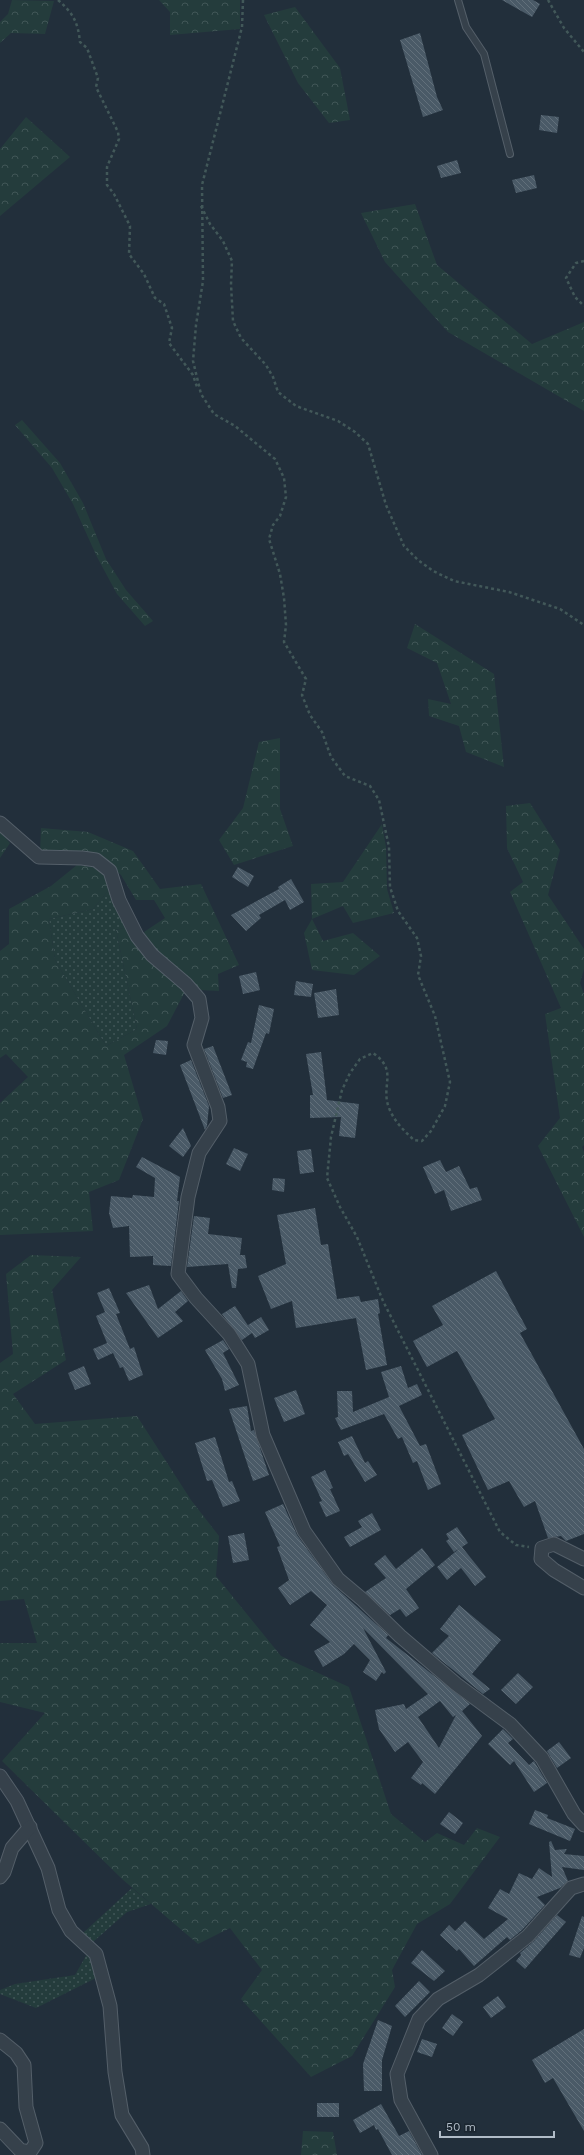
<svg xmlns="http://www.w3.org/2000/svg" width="584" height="2155" font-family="'Work Sans',sans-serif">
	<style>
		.grass { fill: url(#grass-dots) }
		.forest { fill: url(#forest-crowns) }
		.building { fill: url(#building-back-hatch); fill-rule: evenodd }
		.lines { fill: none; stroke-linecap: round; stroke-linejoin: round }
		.lane-casing { stroke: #545f69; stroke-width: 8 }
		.street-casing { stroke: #545f69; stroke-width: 15 }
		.path { stroke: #425859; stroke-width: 2.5; stroke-dasharray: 3 3; stroke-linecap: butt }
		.lane { stroke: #36414b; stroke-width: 6 }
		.street { stroke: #36414b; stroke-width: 13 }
	</style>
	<defs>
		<pattern id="grass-dots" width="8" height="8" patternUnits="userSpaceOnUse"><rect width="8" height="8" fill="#243c3c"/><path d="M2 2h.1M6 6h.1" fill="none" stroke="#415657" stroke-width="1.8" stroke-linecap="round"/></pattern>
		<pattern id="forest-crowns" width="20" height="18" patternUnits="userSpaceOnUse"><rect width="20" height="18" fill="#243c3c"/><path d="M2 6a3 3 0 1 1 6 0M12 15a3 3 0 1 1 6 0" fill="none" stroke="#415657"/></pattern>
		<pattern id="building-back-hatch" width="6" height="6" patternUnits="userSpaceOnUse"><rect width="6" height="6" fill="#4a5a67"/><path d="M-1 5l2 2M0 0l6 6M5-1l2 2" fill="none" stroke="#62707b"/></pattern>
	</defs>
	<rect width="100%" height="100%" fill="#222f3b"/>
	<!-- grass -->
	<g class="grass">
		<polygon points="112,886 127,927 116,930 137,1029 106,1046 55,960 49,919 93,909"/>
		<polygon points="132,1888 151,1904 127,1912 93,1942 83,1933"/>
		<polygon points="87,1954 95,1964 96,1978 36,2008 0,1994 0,1990 15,1984 75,1975"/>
	</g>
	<!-- forest -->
	<g class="forest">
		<polygon points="12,0 54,1 45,34 11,33 0,43 0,22 8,14"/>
		<polygon points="159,0 240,0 240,29 170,35 170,12"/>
		<polygon points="295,7 340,68 350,120 329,123 298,83 264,15"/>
		<polygon points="26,117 70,157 0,216 0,149"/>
		<polygon points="415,204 437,265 532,344 584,322 584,411 448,332 385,262 361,213"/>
		<polygon points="22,420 60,463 83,503 106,559 126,590 153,621 145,626 117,594 97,557 73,504 52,468 15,425"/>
		<polygon points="415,624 494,674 504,767 466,752 459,726 429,716 428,699 451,704 437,663 407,648"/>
		<polygon points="280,738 280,809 293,846 234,865 219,840 243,808 259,742"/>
		<polygon points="530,803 560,850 548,895 584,949 584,969 580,983 584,994 584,1145 582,1147 584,1152 584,1237 538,1146 560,1118 545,1014 561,1008 510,892 523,882 507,848 506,806"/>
		<polygon points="382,824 386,847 387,889 394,913 353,923 343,906 312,919 323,941 353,933 380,956 354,975 312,970 304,933 312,919 311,884 343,882"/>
		<polygon points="41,828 88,832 133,851 160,889 201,884 239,965 218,974 219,991 199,990 155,950 144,932 165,918 154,900 136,900 121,875 101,859 40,853"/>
		<polygon points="0,832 10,843 0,858"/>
		<path d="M 77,865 C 95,867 104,867 112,886 L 93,909 L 49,919 L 55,960 L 106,1046 L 137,1029 L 116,930 L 127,927 L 186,990 L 167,1026 L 124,1055 L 143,1119 L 119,1180 L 89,1192 L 93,1231 L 0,1235 L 0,1103 L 28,1077 L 6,1054 L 0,1058 L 0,951 L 9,944 L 9,909 L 51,886 Z"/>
		<polygon points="31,1255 81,1257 52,1290 66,1360 13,1394 35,1424 137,1416 191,1500 219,1536 216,1576 281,1656 349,1687 391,1814 425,1842 437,1833 464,1845 477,1828 500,1837 450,1904 417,1924 392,1970 395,1987 352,2056 311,2077 241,1999 262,1970 230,1928 198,1944 122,1879 2,1761 45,1713 0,1702 0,1643 37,1643 24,1599 0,1601 0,1363 13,1354 6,1274"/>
		<polygon points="303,2131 333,2132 337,2155 301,2155"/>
	</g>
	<!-- building -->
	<g class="building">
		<polygon points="502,0 533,0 540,4 532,17"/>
		<polygon points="420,33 437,97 443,110 423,117 400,40"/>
		<polygon points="541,115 559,117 557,133 539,130"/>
		<polygon points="457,160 461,173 441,178 437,166"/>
		<polygon points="534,175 537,188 516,193 512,180"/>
		<polygon points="238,867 254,876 248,887 232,877"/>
		<polygon points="291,879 304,902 290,910 285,900 259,915 261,918 246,931 231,915 279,889 278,887"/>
		<polygon points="256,972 260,990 243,994 239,976"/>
		<polygon points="296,981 313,984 311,997 294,995"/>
		<polygon points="336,989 339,1015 318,1018 314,993"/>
		<polygon points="259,1005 274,1009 269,1034 266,1033 253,1069 246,1067 247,1062 241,1060 248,1042 251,1043"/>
		<polygon points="156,1040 168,1041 166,1055 153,1053"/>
		<polygon points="213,1046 232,1095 223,1098 204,1049"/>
		<polygon points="321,1052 327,1100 359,1104 355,1138 339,1136 341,1117 310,1118 310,1095 313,1095 306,1054"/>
		<polygon points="191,1060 209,1106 207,1126 205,1130 180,1065"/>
		<polygon points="183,1128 191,1146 183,1157 169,1146"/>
		<polygon points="234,1148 248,1154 240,1171 226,1164"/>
		<polygon points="311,1149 314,1172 300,1174 297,1151"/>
		<polygon points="142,1157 180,1177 177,1201 179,1201 171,1266 153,1265 153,1256 130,1257 129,1226 113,1228 109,1213 111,1196 132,1198 133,1195 154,1197 155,1178 136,1167"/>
		<polygon points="440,1160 446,1172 459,1166 470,1189 477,1187 482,1200 451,1211 444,1190 435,1194 423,1167"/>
		<polygon points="273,1178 285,1179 284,1192 272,1190"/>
		<polygon points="315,1208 321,1245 328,1244 337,1299 359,1296 361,1302 378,1299 380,1313 378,1314 387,1365 366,1370 356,1318 296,1328 292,1301 271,1309 258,1276 286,1264 277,1215"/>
		<polygon points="194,1216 210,1218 208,1234 242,1238 240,1255 245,1255 247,1268 238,1269 236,1288 232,1288 228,1264 187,1267"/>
		<polygon points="496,1271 527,1329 520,1333 584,1449 584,1534 566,1541 561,1536 548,1538 535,1501 524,1507 509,1481 488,1490 462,1435 495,1419 457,1351 427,1367 413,1341 443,1325 432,1306"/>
		<polygon points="149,1285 158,1309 181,1291 188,1301 175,1312 183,1321 158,1338 126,1293"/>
		<polygon points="109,1288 120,1313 116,1314 130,1349 134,1347 143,1375 129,1381 123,1367 120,1368 113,1353 98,1360 93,1349 107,1343 96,1316 105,1312 97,1293"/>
		<polygon points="235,1306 251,1330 248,1325 261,1317 269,1330 255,1338 252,1333 242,1340 222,1314"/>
		<polygon points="223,1340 229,1349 223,1353 239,1385 225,1391 222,1379 205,1350"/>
		<polygon points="84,1366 91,1384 75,1390 68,1373"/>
		<polygon points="401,1366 408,1388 417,1384 422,1395 399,1406 420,1446 426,1444 441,1484 428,1490 417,1461 413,1463 402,1437 398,1439 384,1414 341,1430 335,1418 338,1417 337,1391 352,1391 353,1412 389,1397 381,1372"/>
		<polygon points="296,1390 305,1414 284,1422 274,1398"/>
		<polygon points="247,1406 251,1431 254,1430 269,1475 253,1481 229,1409"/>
		<polygon points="352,1436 365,1463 368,1461 377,1475 365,1482 348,1454 344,1456 338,1442"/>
		<polygon points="215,1437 229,1482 232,1481 240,1501 223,1507 212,1480 207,1481 195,1443"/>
		<polygon points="325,1470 333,1488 330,1489 340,1511 326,1517 319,1502 322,1501 311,1477"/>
		<path d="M 283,1504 L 297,1535 L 333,1585 L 388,1635 L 386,1638 L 470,1704 L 462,1711 L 482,1736 L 435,1794 L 422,1783 L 421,1785 L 411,1778 L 423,1762 L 408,1742 L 395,1752 L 379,1729 L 375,1710 L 404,1704 L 406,1709 L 428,1694 L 363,1628 L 386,1672 L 384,1674 L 382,1672 L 376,1681 L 363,1672 L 370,1660 L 354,1644 L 344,1654 L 323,1667 L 314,1651 L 330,1642 L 310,1625 L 327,1605 L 311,1591 L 290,1605 L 278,1588 L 289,1580 L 277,1547 L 280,1546 L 265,1512 ZM 440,1701 L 453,1717 L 456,1715 L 439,1748 L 418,1717 Z"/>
		<polygon points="372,1513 381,1530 350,1547 344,1537 362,1527 358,1521"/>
		<polygon points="457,1527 468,1543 462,1547 486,1577 475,1586 461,1568 447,1580 437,1567 460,1548 454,1552 446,1541 449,1539 446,1534"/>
		<polygon points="244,1533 249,1560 233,1563 228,1536"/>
		<polygon points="422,1548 435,1565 406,1589 419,1608 406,1617 400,1609 390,1615 365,1592 386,1578 374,1564 385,1555 396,1569"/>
		<polygon points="459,1605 501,1640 472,1674 490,1689 483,1694 432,1653 449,1636 440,1629"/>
		<polygon points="518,1673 533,1687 516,1704 501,1690"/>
		<polygon points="503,1729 513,1739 508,1743 529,1765 534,1761 547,1783 534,1792 514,1761 510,1765 488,1744"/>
		<polygon points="559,1742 571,1758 557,1768 547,1751"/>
		<polygon points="535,1810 548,1815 547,1818 575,1829 570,1841 529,1824"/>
		<polygon points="449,1812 463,1823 455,1834 440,1824"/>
		<polygon points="551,1841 555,1850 567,1849 564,1854 584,1856 584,1870 562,1867 568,1881 560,1888 537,1897 545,1905 522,1930 510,1940 507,1937 474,1966 459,1949 457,1951 440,1935 449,1925 455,1931 465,1921 484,1939 508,1919 488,1908 500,1889 509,1894 519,1873 532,1879 539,1868 552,1877 549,1842"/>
		<polygon points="557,1915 566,1922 525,1969 516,1961 521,1955 520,1953 534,1941"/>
		<polygon points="582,1916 584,1917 584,1948 580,1958 569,1955"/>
		<polygon points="422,1950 445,1971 434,1981 411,1963"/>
		<polygon points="419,1981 430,1992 405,2017 395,2006"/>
		<polygon points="498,1996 506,2007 491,2018 483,2007"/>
		<polygon points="452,2014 463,2022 453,2036 442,2028"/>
		<polygon points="378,2020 392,2026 382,2060 382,2091 364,2091 363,2064"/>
		<polygon points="584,2029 584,2131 553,2078 545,2083 532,2060"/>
		<polygon points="422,2039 437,2044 432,2057 417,2052"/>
		<rect x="317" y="2103" width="22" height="14"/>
		<polygon points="381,2104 399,2136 409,2131 422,2155 392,2155 378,2129 376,2130 374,2125 360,2133 353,2120"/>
	</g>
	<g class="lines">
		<defs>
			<polyline id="lane" points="458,0 466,27 484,54 510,154"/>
			<g id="street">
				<polyline points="0,823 39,857 82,858 96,860 110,871 119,900 137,936 152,955 186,984 199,999 202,1018 194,1045 218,1107 220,1121 199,1153 188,1197 178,1274 196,1298 229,1334 248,1364 263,1435 304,1531 338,1579 363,1600 400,1636 456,1684 510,1724 542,1758 574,1814 584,1825"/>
				<polyline points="584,1559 554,1544 542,1548 541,1559 554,1570 584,1588"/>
				<polyline points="0,1776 17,1801 48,1868 59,1910 71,1931 96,1954 110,2006 115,2072 122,2115 142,2148 143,2155"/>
				<polyline points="0,1877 4,1872 12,1848 30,1827"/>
				<polyline points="0,2040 16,2053 24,2065 26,2107 36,2143 30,2152 20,2150 0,2129"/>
				<polyline points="431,2155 401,2100 397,2074 419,2019 438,1999 479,1975 528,1936 571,1888 584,1884"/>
			</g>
		</defs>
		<!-- lane casing -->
		<use href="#lane" class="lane-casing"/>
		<!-- street casing -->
		<use href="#street" class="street-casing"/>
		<!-- path -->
		<g class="path">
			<path d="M 58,0 C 73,13 78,22 80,42 L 87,48 L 98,78 L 96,87 L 118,132 L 119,139 L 107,167 L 107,185 L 114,194 L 130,226 L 129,254 L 144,274 L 155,298 L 164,304 L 172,328 L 169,343 L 193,375 L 197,387"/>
			<path d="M 243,0 L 242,27 L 202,185 L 203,281 L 196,325 L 193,361 L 201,394 L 214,414 L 235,426 L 275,459 L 284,478 L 286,497 L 280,516 L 273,525 L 269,539 L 280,574 L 284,598 L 286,625 L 284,642 L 306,679 L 302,695 L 310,715 L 322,732 L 331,757 L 345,776 L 370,786 L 379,800 L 389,847 L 390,887 L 398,911 L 417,938 L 421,956 L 418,975 L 435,1016 L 450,1082 L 445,1106 L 431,1131 L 422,1141 L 414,1140 C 404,1131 394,1121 389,1108 C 380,1085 399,1071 373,1053 L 360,1059 L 350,1073 L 342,1090 L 331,1137 L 327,1178 L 340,1207 L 357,1237 L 383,1301 L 500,1532 L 516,1545 L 529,1547"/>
			<polyline points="548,0 564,28 584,52"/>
			<polyline points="201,206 210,224 223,241 232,261 231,284 233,321 241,338 266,365 273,377 278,392 296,406 338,421 355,432 368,444 386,505 404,546 418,560 433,571 454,581 509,592 560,609 584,625"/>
			<polyline points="584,261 576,263 566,278 575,297 584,306"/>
		</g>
		<!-- lane -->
		<use href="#lane" class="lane"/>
		<!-- street -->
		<use href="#street" class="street"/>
	</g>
	<!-- scale -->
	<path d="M440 2131v6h114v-6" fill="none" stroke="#b1bcc7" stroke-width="2"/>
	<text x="446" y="2131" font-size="12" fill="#b1bcc7" stroke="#1b2630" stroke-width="3" paint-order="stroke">50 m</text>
</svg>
